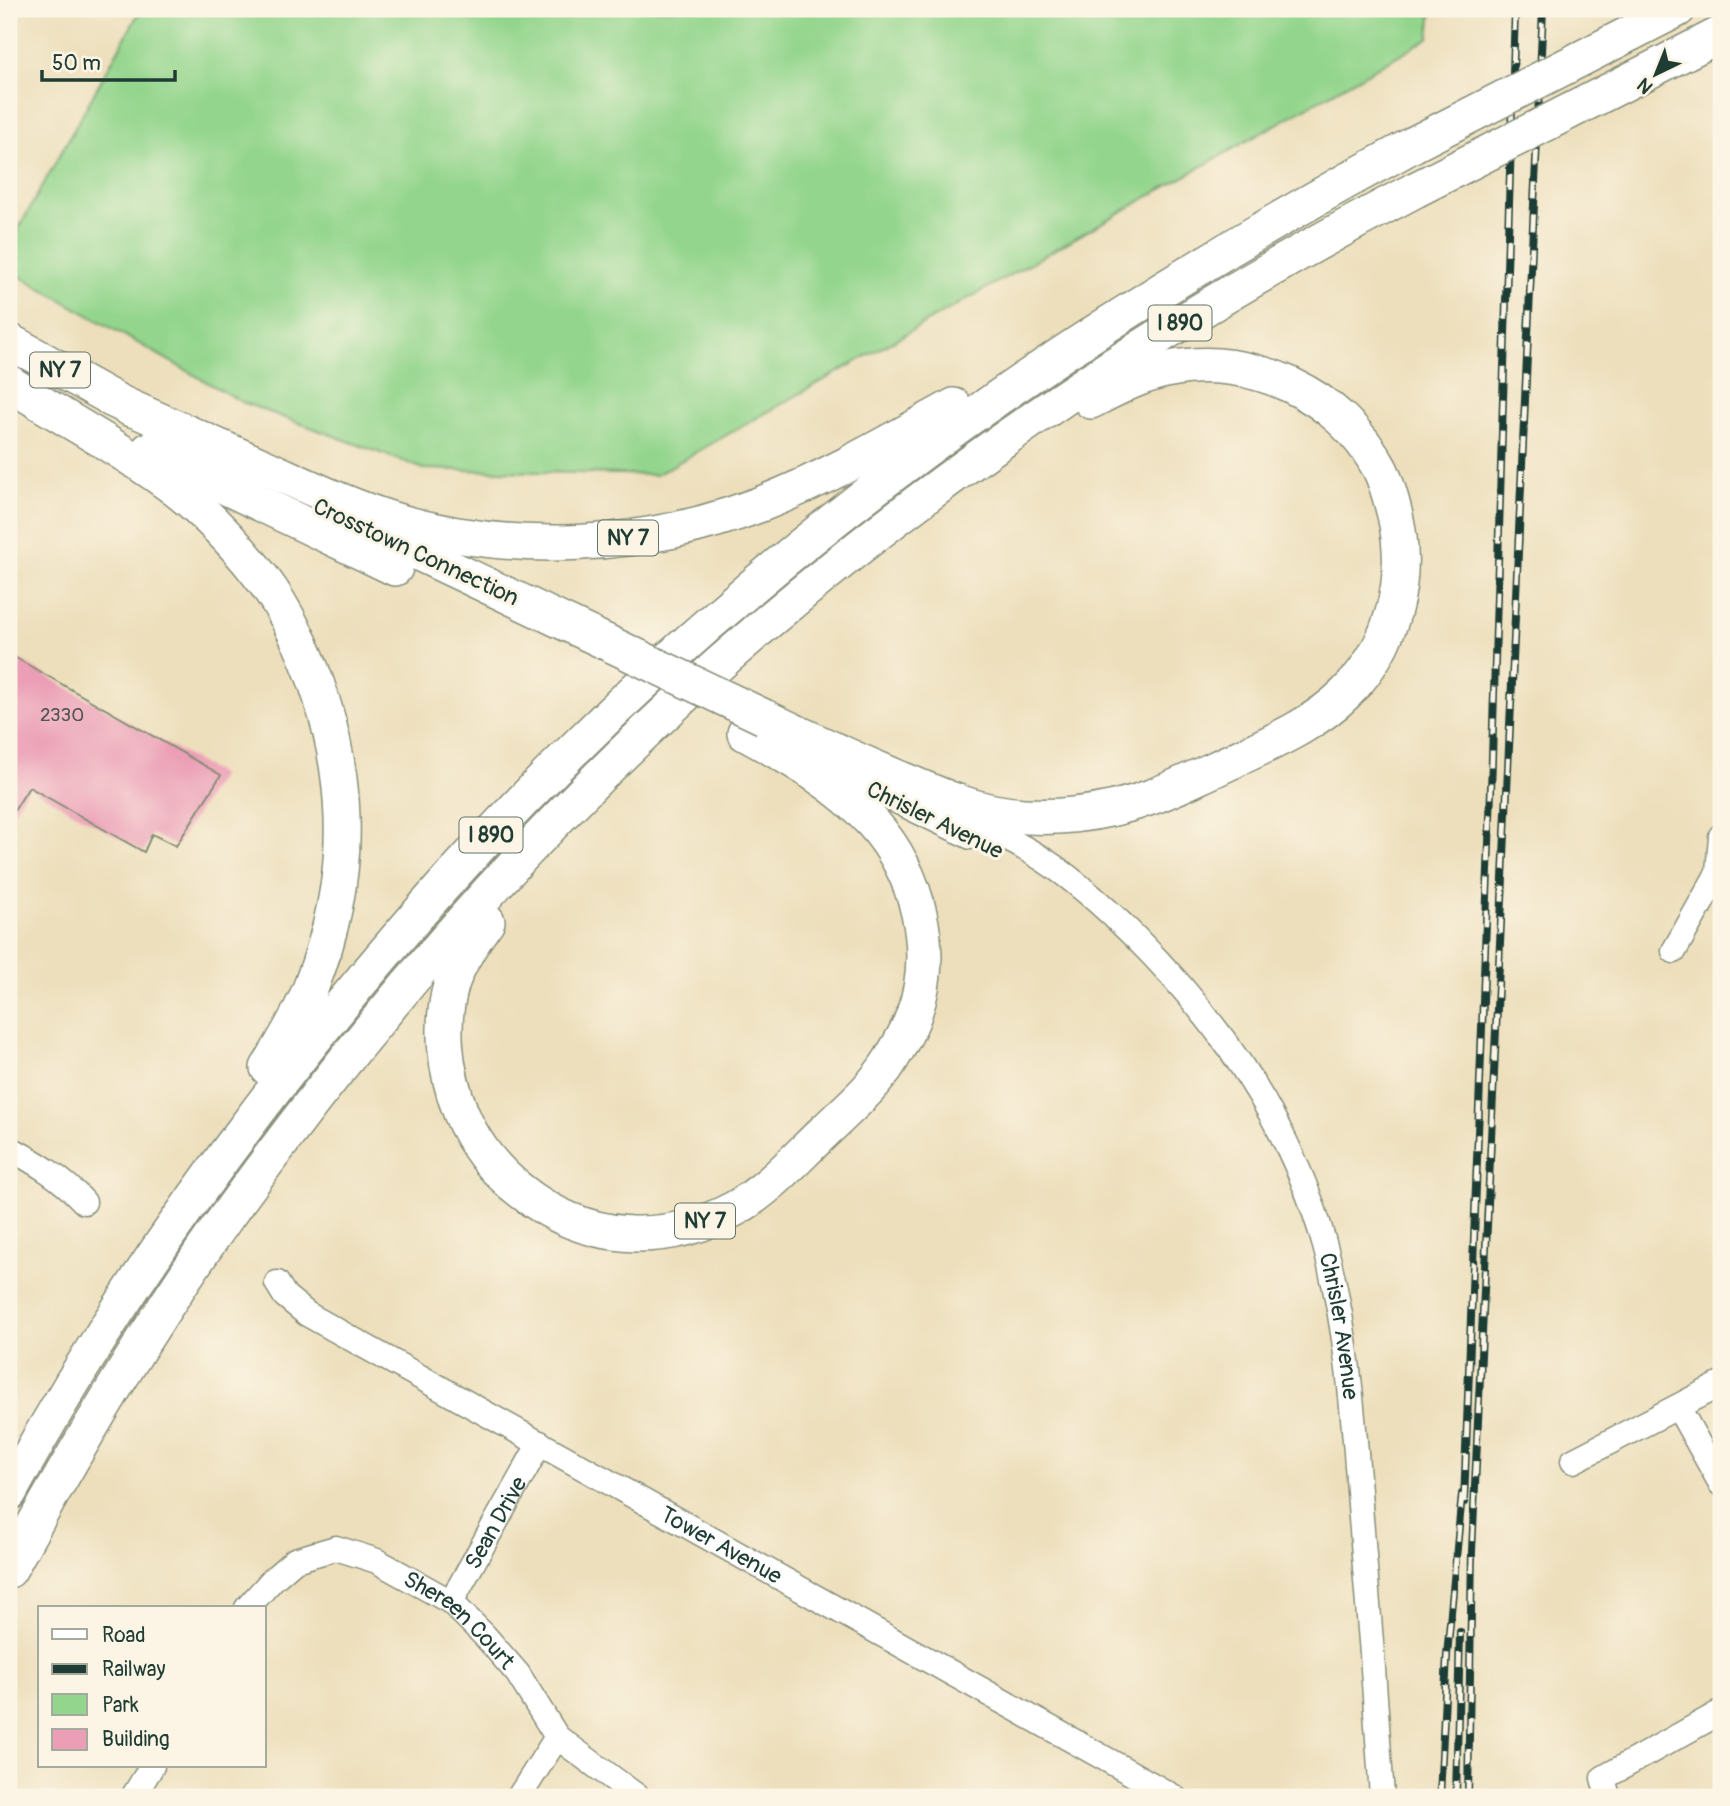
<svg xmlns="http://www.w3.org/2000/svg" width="1730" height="1806" font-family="Pangolin,sans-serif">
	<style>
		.green { fill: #93d58c; stroke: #598960; stroke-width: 2 }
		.building { fill: #eb9eb6 }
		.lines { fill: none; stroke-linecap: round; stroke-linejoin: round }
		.minor-casing { stroke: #868e78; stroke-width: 27 }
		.highway-casing { stroke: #868e78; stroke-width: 38 }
		.minor { stroke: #fff; stroke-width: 24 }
		.highway { stroke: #fff; stroke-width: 35 }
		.rail-casing { stroke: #1f3d34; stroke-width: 8 }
		.rail { stroke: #fcf5e5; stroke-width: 5; stroke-dasharray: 16; stroke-linecap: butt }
		.highway-bridge-casing { stroke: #868e78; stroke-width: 38; stroke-linecap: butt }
		.highway-bridge { stroke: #fff; stroke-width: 35 }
		.labels { text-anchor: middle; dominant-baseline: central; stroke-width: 6; stroke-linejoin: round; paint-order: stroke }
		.number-label { font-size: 19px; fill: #525554 }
		.shield { fill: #fcf5e5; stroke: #617469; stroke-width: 2 }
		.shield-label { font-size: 21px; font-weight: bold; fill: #1f3d34 }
		.street-label { font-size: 23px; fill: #1f3d34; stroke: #fcf5e5 }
	</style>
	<rect width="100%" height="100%" fill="#fcf5e5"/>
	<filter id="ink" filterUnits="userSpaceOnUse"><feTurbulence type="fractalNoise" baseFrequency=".0143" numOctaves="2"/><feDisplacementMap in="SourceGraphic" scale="14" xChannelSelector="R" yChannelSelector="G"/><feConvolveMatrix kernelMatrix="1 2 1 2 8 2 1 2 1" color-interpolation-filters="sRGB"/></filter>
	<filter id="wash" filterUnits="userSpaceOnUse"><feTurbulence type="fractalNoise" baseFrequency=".00686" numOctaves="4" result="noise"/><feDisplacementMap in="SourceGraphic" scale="28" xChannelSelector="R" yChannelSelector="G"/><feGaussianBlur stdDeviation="1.57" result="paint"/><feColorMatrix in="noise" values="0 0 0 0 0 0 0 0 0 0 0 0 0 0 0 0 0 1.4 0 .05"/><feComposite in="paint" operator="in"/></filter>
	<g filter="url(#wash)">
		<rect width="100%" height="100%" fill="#eddfbc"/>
		<!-- green -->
		<polygon class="green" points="141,9 1432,9 1429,38 656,475 424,469 242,402 9,270 9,246"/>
		<g id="blocks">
			<!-- building -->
			<polygon class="building" points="9,654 221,775 176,846 152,834 144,852 29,787 9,819"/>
		</g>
	</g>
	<g filter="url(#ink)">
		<use href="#blocks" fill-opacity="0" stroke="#868e78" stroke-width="2"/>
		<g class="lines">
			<defs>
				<g id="minor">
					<polyline points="824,766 971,837"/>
					<path id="s1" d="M 958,815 C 987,829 1017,842 1044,860 C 1078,882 1107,909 1135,937 C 1222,1024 1292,1126 1325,1246 C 1349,1335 1354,1426 1361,1518 C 1369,1611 1376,1704 1382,1797"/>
					<polyline points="1674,951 1718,873 1721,836"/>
					<path d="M 9,1148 C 37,1163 62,1178 84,1202"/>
					<path id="s2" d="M 277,1283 L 285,1296 L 307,1314 L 1174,1797"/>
					<polyline points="1678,1407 1721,1484"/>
					<polyline points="1573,1461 1721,1384"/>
					<path id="s3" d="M 451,1602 L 540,1443"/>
					<path id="s4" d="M 247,1608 L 273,1579 L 295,1560 L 336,1548 L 377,1561 L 451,1602 L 485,1636 L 518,1674 L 557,1737 L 638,1797"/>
					<polyline points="133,1797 152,1766"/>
					<polyline points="519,1797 557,1737"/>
					<polyline points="1608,1797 1603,1778 1721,1712"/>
				</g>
				<g id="highway">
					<polyline points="1631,33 1678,9"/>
					<polyline points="1633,79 1721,34"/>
					<polyline points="9,341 131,409"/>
					<path d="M 9,383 C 40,403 72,422 104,441 C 135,461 167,480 195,505 C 223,531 250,560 272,592 C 314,657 340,741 342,818 C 344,874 332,932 312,984 C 301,1014 284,1041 268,1068"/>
					<path d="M 111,399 C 164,422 217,446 271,470 C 311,488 351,507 393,520 C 513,556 645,549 761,504 C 828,478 891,441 954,406"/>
					<polyline points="149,450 395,568"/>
					<polyline points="368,529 606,642"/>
					<path d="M 764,717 C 807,738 851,758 896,777 C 928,790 959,805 993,812 C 1045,822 1104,815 1154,796 C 1175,788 1195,778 1215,769 C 1260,747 1310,729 1346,693 C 1393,646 1410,579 1395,515 C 1391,499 1387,483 1380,469 C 1341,395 1252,353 1170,369 C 1142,374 1116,388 1091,401"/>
					<path d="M 487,921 C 473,940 460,959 452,982 C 439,1024 445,1072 461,1113 C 474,1144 495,1171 521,1191 C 585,1242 662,1247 734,1209 C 769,1190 798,1156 827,1129 C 849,1108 874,1087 890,1061 C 899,1046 909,1030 914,1014 C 937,950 918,874 873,823 C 838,784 791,758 745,733"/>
					<path d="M 9,1493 C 81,1360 166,1232 258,1111 C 350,990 449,873 557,766 C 692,630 842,507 999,397 C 1107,322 1221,252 1336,187 C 1362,172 1388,159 1414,144"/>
					<path d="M 9,1570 C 75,1450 145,1331 225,1219 C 381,1002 560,798 764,625 C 964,455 1183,311 1415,190"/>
				</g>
			</defs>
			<!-- minor casing -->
			<use href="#minor" class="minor-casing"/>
			<!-- highway casing -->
			<use href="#highway" class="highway-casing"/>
			<!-- minor -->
			<use href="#minor" class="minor"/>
			<!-- highway -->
			<use href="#highway" class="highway"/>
			<defs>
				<g id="rail">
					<polyline points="1464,1502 1491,791 1515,9"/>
					<polyline points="1440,1797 1447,1655 1462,1494"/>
					<polyline points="1456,1797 1460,1632"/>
					<polyline points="1468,1797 1472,1551 1543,9"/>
				</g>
			</defs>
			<!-- rail casing -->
			<use href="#rail" class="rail-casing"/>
			<!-- rail -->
			<use href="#rail" class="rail"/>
			<defs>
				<g id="highway-bridge">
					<polyline points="1414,144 1631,33"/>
					<polyline points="1415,190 1633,79"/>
					<polyline points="606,642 764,717"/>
				</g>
			</defs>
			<!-- highway-bridge casing -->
			<use href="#highway-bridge" class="highway-bridge-casing"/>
			<!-- highway-bridge -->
			<use href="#highway-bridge" class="highway-bridge"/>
		</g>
	</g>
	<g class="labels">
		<!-- number labels -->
		<g class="number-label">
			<text x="62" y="715">2330</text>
		</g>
		<!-- shield labels -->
		<g class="shield">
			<rect x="1148.5" y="305.5" width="63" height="35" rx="5"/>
			<rect x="30" y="352.5" width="60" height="35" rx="5"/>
			<rect x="598" y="520.5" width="60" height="35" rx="5"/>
			<rect x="459.5" y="817.5" width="63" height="35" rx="5"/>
			<rect x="675" y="1203.5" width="60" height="35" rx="5"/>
		</g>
		<g class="shield-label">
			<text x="1180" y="323">I 890</text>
			<text x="60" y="370">NY 7</text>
			<text x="628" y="538">NY 7</text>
			<text x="491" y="835">I 890</text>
			<text x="705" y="1221">NY 7</text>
		</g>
		<!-- street labels -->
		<g class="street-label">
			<text transform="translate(416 552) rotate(25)">Crosstown Connection</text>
			<text transform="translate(935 820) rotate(26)">Chrisler Avenue</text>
			<text stroke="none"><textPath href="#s1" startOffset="665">Chrisler Avenue</textPath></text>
			<text stroke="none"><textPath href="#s3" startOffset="91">Sean Drive</textPath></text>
			<text stroke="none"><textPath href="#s2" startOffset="518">Tower Avenue</textPath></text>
			<text stroke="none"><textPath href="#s4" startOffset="256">Shereen Court</textPath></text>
		</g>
	</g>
	<!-- margin -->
	<rect width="1730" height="1806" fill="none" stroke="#fcf5e5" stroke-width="35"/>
	<!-- legend -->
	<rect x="38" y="1606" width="228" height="161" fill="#fcf5e5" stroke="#a4ab9e" stroke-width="2"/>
	<rect x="52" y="1629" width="35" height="10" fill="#ffffff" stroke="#a4ab9e" stroke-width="2"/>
	<text x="102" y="1642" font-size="21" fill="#1f3d34">Road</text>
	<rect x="52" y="1664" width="35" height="10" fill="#1f3d34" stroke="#a4ab9e" stroke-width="2"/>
	<text x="102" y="1676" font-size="21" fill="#1f3d34">Railway</text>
	<rect x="52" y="1694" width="35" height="21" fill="#93d58c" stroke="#a4ab9e" stroke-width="2"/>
	<text x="102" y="1712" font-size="21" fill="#1f3d34">Park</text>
	<rect x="52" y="1729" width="35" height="21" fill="#eb9eb6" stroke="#a4ab9e" stroke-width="2"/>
	<text x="102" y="1746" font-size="21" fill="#1f3d34">Building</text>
	<!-- north arrow -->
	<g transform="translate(1656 74) rotate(223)" stroke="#fcf5e5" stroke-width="5" paint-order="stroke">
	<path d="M0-5L12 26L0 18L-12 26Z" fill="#1f3d34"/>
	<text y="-10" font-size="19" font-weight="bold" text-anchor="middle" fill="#1f3d34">N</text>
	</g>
	<!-- scale -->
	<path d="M42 70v10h133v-10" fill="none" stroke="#1f3d34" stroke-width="3.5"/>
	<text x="52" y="70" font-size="21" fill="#1f3d34" stroke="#fcf5e5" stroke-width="5" paint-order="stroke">50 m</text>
</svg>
